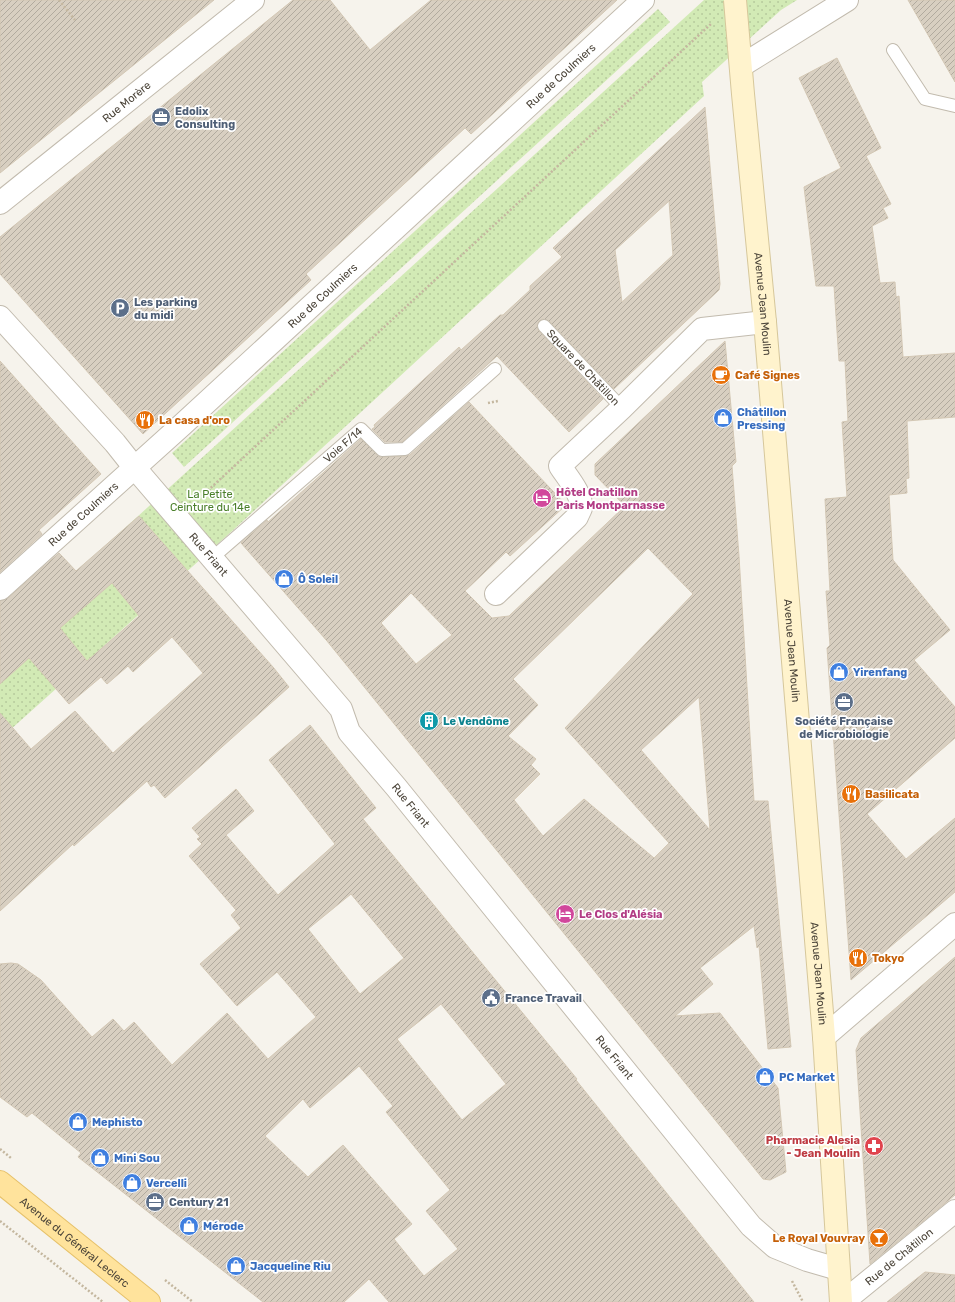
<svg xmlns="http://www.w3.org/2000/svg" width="955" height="1302" font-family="Rubik,sans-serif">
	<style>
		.park { fill: url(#park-dots) }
		.building { fill: url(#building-hatch); stroke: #d3c7b4; fill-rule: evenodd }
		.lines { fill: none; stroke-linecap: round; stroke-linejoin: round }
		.service-casing { stroke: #c2bbae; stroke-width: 14 }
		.minor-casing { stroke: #c2bbae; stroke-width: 24 }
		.secondary-casing { stroke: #d6c79b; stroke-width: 24 }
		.primary-casing { stroke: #e6c16a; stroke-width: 24 }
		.path { stroke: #c4b79f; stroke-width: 2.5; stroke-dasharray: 2 2; stroke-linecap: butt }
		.service { stroke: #fff; stroke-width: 12 }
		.minor { stroke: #fff; stroke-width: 22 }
		.secondary { stroke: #fff3cd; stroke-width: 22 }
		.primary { stroke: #ffe39c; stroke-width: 22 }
		.secondary-bridge-casing { stroke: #d6c79b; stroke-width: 24; stroke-linecap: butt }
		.secondary-bridge { stroke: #fff3cd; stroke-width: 22 }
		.labels { text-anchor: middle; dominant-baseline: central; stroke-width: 3.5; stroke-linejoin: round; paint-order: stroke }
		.street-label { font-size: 11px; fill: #4b4439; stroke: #fff }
		.service-label { font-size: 11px; font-weight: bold; fill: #4e5e75; stroke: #fff; text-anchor: start }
		.food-label { font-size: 11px; font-weight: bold; fill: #c56008; stroke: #fff; text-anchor: start }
		.shop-label { font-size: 11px; font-weight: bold; fill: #366cbe; stroke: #fff; text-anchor: start }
		.hotel-label { font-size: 11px; font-weight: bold; fill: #b23c85; stroke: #fff; text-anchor: start }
		.park-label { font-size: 11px; fill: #4a7f2a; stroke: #fff }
		.culture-label { font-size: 11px; font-weight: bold; fill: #0d838f; stroke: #fff; text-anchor: start }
		.health-label { font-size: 11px; font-weight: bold; fill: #be3a42; stroke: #fff; text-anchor: end }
	</style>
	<defs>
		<pattern id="park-dots" width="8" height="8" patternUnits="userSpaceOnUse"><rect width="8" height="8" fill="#d2eab5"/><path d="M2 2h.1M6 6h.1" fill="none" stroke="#b6ca9c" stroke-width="1.8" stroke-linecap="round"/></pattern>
		<pattern id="building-hatch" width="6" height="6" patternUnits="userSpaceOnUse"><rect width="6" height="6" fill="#d8cfc1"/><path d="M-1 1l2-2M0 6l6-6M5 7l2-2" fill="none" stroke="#b1aa9e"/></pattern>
	</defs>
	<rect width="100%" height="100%" fill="#f6f3ec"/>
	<!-- park -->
	<g class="park">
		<polygon points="704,0 797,0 781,10 702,82 704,96 231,532 0,739 0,642"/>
		<polygon points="658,9 670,22 184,467 172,453"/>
	</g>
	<!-- building -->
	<g class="building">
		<polygon points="0,0 214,0 0,173"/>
		<polygon points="293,0 330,0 370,50 431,0 617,0 471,134 465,128 306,274 311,280 143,434 0,274 0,237"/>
		<polygon points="908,0 955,0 955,82"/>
		<polygon points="837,58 881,148 866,156 891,204 883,208 888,218 872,226 880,283 895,282 896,297 899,296 903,357 955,353 955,417 907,421 909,478 906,479 907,493 889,495 893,560 950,630 914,660 955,707 955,738 867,814 906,859 955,818 955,892 851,980 827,648 830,645 826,591 830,591 825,499 847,497 842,422 848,421 845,361 839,361 834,286 816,286 804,187 841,168 799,78"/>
		<path d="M 705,107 L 720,284 L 719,290 L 614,389 L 549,321 L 543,319 L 539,321 L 537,327 L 539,331 L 603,399 L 569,432 L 497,356 L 402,442 L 385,442 L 372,429 L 375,427 L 374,425 L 458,348 L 459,347 L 461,350 L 500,315 L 503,315 L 530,290 L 530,286 L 562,257 L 553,248 ZM 669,201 L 673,255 L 622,302 L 615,250 Z"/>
		<path d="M 725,341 L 736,462 L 732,466 L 739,556 L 754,801 L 768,801 L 791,1047 L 768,1049 L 759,946 L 757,948 L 754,926 L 700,968 L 713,984 L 675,1016 L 720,1013 L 778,1088 L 786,1172 L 770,1180 L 763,1179 L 327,641 L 241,543 L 267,520 L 268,522 L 361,439 L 380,457 L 406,456 L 410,455 L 469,402 L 566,505 L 510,556 L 506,552 L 465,591 L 492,618 L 509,616 L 625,506 L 595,475 L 595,464 ZM 648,548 L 693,594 L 565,728 L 669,843 L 654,858 L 584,799 L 543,836 L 514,800 L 540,774 L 531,765 L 536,759 L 508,736 L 538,705 L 513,679 ZM 411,593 L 452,635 L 416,664 L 381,623 ZM 699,697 L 710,830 L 641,750 Z"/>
		<polygon points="0,361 101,474 39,530 42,534 0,572"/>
		<path d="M 139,516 L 273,667 L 289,687 L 165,798 L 154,785 L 151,787 L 147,781 L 74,846 L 73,844 L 0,911 L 0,713 L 31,749 L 75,711 L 113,753 L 203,673 L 172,637 L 133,672 L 128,666 L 107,684 L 101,677 L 69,704 L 29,658 L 0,684 L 0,601 L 8,598 L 59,553 L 76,571 ZM 112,583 L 139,616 L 87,661 L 60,628 Z"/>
		<path d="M 310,725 L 376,808 L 363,819 L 577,1079 L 576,1080 L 754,1302 L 389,1302 L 369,1279 L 344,1302 L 263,1302 L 78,1157 L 81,1153 L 32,1113 L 27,1117 L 0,1097 L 0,964 L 11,963 L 18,964 L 41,980 L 92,1037 L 113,1019 L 124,1031 L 134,1022 L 172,1065 L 227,1013 L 268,1059 L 316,1017 L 277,972 L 237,1006 L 200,964 L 241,928 L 231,915 L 236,910 L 189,856 L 202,844 L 197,839 L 200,837 L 192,828 L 236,789 L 254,811 L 226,835 L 278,895 L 335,844 L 269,760 ZM 351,894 L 404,958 L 360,994 L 308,929 ZM 441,1004 L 506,1084 L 462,1120 L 397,1039 ZM 359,1066 L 393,1106 L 386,1112 L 450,1190 L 426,1211 L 458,1249 L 424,1276 L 394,1239 L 412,1224 L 343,1145 L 308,1177 L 265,1136 L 303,1099 L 310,1108 Z"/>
		<polygon points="955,957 955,1195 870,1264 856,1050 861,1038"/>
		<polygon points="925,1272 955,1275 955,1302 887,1302"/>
	</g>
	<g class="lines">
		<defs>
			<g id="service">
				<polyline points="893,50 925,99 955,106"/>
				<path id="s1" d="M 544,326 L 622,408"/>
				<path id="s2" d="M 212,558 L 361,429 L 382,450 L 405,449 L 495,369"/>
			</g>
			<g id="minor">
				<polyline points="741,66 847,0"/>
				<path id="s3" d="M 0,203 L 253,0"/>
				<path id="s4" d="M 0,317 L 115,443 L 134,467 L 341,709 L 349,732 L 396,787 L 751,1226 L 775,1247 L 807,1260 L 838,1269"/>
				<path id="s5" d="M 0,589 L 182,425 L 643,0"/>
				<path d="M 496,594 L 577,517 C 578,514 580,511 581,508 C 583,495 567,477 560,466 L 622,408 L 702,329 L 765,322"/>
				<polyline points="824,1037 955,924"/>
				<path id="s6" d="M 843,1302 L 955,1211"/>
			</g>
			<g id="secondary">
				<path id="s7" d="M 739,47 L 743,94 L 765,322 L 824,1037 L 841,1302"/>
			</g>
			<g id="primary">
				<path id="s8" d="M 0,1182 L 149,1302"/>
			</g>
		</defs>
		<!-- service casing -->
		<use href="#service" class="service-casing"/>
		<!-- minor casing -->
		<use href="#minor" class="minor-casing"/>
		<!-- secondary casing -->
		<use href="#secondary" class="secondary-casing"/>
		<!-- primary casing -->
		<use href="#primary" class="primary-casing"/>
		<!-- path -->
		<g class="path">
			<polyline points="59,0 75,20"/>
			<polyline points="488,403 498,401"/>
			<polyline points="202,496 712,23"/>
			<polyline points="0,1149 11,1158"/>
			<polyline points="0,1221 103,1302"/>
			<polyline points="165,1280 193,1302"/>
			<polyline points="792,1281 803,1302"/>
		</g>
		<!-- service -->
		<use href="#service" class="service"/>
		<!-- minor -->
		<use href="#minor" class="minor"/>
		<!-- secondary -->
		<use href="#secondary" class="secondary"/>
		<!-- primary -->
		<use href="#primary" class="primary"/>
		<defs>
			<polyline id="secondary-bridge" points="735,0 739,47"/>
		</defs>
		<!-- secondary-bridge casing -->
		<use href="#secondary-bridge" class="secondary-bridge-casing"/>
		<!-- secondary-bridge -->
		<use href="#secondary-bridge" class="secondary-bridge"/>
	</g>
	<!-- icons -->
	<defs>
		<symbol id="office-disc" viewBox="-11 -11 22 22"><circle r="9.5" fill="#5c6f8a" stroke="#fff"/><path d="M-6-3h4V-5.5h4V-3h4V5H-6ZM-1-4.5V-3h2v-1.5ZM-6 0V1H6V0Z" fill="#fff"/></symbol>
		<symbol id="parking-disc" viewBox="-11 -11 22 22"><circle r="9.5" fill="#5c6f8a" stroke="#fff"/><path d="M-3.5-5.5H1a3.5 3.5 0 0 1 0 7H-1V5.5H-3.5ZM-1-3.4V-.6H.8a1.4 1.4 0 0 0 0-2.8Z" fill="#fff"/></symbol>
		<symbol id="cafe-disc" viewBox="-11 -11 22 22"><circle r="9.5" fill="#e8710a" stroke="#fff"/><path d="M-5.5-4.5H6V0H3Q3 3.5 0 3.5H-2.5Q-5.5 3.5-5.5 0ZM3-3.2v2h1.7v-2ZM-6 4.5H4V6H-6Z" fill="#fff"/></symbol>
		<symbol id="shop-disc" viewBox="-11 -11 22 22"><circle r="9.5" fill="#3f7fe0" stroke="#fff"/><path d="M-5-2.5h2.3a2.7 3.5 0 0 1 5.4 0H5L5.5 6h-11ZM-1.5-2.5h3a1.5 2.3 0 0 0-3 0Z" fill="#fff"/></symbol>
		<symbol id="restaurant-disc" viewBox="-11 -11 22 22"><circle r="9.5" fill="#e8710a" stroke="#fff"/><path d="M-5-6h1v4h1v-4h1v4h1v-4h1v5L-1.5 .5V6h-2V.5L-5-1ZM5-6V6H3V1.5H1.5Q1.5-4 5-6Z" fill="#fff"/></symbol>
		<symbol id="hotel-disc" viewBox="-11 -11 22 22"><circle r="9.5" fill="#d1479c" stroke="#fff"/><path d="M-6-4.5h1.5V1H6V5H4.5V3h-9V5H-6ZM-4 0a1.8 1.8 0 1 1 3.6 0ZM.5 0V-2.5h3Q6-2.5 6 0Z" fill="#fff"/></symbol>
		<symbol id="building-disc" viewBox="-11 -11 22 22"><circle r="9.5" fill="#0f9aa8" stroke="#fff"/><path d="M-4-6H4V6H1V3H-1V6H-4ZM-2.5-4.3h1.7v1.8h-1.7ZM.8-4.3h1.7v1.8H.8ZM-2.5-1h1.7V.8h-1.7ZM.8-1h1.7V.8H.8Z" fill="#fff"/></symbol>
		<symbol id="civic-disc" viewBox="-11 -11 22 22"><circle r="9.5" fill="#5c6f8a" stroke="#fff"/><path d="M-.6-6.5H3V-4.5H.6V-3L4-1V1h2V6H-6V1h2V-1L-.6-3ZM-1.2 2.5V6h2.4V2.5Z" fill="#fff"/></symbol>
		<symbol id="pharmacy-disc" viewBox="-11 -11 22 22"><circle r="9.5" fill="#e0444e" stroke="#fff"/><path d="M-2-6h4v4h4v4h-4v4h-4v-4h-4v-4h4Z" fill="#fff"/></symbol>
		<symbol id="bar-disc" viewBox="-11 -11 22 22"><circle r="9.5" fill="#e8710a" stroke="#fff"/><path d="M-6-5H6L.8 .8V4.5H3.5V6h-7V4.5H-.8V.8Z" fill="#fff"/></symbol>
	</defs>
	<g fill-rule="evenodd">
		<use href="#office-disc" x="150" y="106" width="22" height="22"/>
		<use href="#parking-disc" x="109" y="297" width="22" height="22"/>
		<use href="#cafe-disc" x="710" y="364" width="22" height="22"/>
		<use href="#shop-disc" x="712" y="407" width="22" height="22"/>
		<use href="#restaurant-disc" x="134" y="409" width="22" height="22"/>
		<use href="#hotel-disc" x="531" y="487" width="22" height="22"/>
		<use href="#shop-disc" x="273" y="568" width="22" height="22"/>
		<use href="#shop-disc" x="828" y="661" width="22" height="22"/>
		<use href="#office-disc" x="833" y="691" width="22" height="22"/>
		<use href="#building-disc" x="418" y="710" width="22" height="22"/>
		<use href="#restaurant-disc" x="840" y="783" width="22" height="22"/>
		<use href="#hotel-disc" x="554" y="903" width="22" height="22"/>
		<use href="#restaurant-disc" x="847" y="947" width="22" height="22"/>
		<use href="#civic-disc" x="480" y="987" width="22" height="22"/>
		<use href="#shop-disc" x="754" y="1066" width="22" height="22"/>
		<use href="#shop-disc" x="67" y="1111" width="22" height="22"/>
		<use href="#pharmacy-disc" x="863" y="1135" width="22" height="22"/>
		<use href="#shop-disc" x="89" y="1147" width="22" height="22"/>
		<use href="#shop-disc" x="121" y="1172" width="22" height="22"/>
		<use href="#office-disc" x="144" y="1191" width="22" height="22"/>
		<use href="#shop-disc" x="178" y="1215" width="22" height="22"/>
		<use href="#bar-disc" x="868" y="1227" width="22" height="22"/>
		<use href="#shop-disc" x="225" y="1255" width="22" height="22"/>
	</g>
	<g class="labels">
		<!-- street labels -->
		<g class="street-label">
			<text stroke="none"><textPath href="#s5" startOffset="760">Rue de Coulmiers</textPath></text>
			<text stroke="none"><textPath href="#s3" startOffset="162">Rue Morère</textPath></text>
			<text stroke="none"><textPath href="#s5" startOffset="436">Rue de Coulmiers</textPath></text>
			<text stroke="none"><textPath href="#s7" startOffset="258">Avenue Jean Moulin</textPath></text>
			<text stroke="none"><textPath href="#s1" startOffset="57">Square de Châtillon</textPath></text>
			<text stroke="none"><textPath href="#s2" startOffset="173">Voie F/14</textPath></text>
			<text stroke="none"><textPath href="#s5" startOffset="112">Rue de Coulmiers</textPath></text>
			<text stroke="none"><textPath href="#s4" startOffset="316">Rue Friant</textPath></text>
			<text stroke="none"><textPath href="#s7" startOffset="606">Avenue Jean Moulin</textPath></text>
			<text stroke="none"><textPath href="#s4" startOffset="640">Rue Friant</textPath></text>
			<text stroke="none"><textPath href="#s7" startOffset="930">Avenue Jean Moulin</textPath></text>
			<text stroke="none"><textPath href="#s4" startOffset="964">Rue Friant</textPath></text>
			<text stroke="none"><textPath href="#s8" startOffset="96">Avenue du Général Leclerc</textPath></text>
			<text stroke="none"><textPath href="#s6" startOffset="72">Rue de Châtillon</textPath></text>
		</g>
		<!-- service labels -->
		<g class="service-label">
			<text x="175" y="111">Edolix<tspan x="175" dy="13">Consulting</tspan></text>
			<text x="134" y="302">Les parking<tspan x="134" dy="13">du midi</tspan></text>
			<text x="844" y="721" text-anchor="middle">Société Française<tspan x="844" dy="13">de Microbiologie</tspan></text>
			<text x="505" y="998">France Travail</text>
			<text x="169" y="1202">Century 21</text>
		</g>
		<!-- food labels -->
		<g class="food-label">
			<text x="735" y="375">Café Signes</text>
			<text x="159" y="420">La casa d'oro</text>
			<text x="865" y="794">Basilicata</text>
			<text x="872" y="958">Tokyo</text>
			<text x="865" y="1238" text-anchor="end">Le Royal Vouvray</text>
		</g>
		<!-- shop labels -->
		<g class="shop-label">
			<text x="737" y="412">Châtillon<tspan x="737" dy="13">Pressing</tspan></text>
			<text x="298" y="579">Ô Soleil</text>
			<text x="853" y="672">Yirenfang</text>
			<text x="779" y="1077">PC Market</text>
			<text x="92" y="1122">Mephisto</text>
			<text x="114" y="1158">Mini Sou</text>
			<text x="146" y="1183">Vercelli</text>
			<text x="203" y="1226">Mérode</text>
			<text x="250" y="1266">Jacqueline Riu</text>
		</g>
		<!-- hotel labels -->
		<g class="hotel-label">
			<text x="556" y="492">Hôtel Chatillon<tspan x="556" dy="13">Paris Montparnasse</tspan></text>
			<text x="579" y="914">Le Clos d'Alésia</text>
		</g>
		<!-- park labels -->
		<g class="park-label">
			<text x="210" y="494">La Petite<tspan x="210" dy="13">Ceinture du 14e</tspan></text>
		</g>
		<!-- culture labels -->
		<g class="culture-label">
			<text x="443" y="721">Le Vendôme</text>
		</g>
		<!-- health labels -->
		<g class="health-label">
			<text x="860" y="1140">Pharmacie Alesia<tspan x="860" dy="13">- Jean Moulin</tspan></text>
		</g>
	</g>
</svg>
